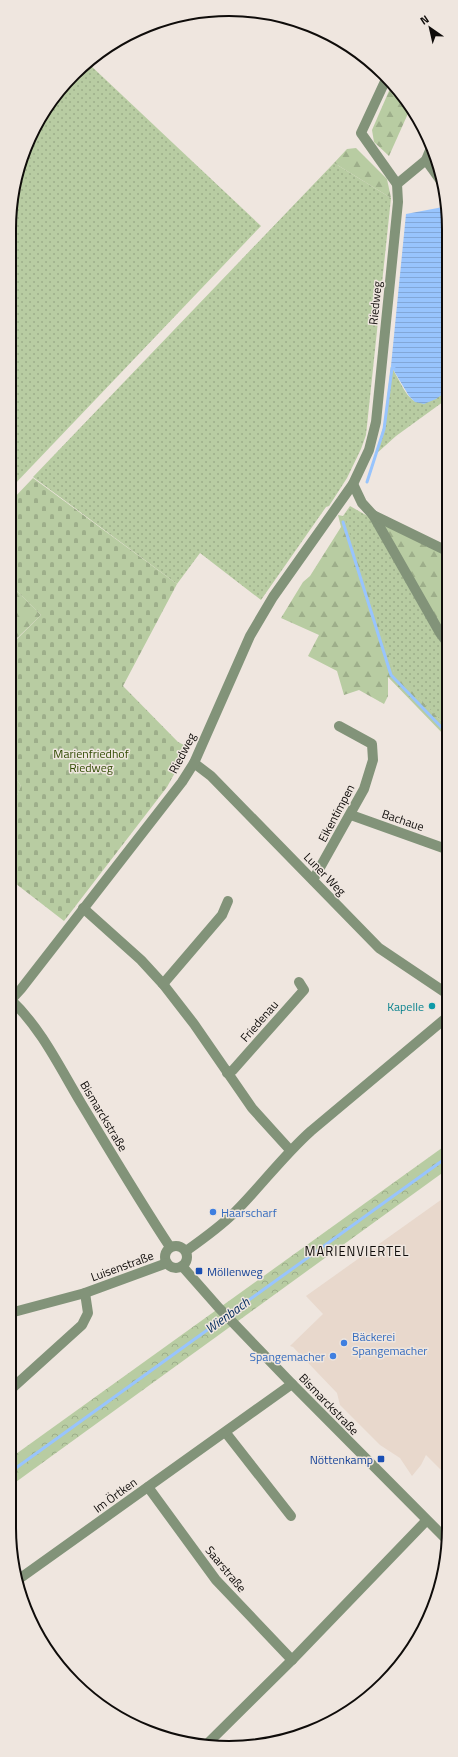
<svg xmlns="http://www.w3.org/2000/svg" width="458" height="1757" font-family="'Titillium Web',sans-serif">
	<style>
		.built { fill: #e8d8cc }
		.grass { fill: url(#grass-dots) }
		.forest { fill: url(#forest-firs) }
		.cemetery { fill: url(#cemetery-stones) }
		.park { fill: url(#park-crowns) }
		.water { fill: url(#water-rules) }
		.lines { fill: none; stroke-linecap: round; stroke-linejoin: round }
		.stream { stroke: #98c4fd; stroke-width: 3 }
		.minor { stroke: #829379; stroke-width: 10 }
		.culture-dot { fill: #0f9aa8; stroke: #efe6df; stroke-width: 1.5 }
		.shop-dot { fill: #3f7fe0; stroke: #efe6df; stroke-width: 1.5 }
		.transit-dot { fill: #1a4fb4; stroke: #efe6df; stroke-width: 1.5 }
		.labels { text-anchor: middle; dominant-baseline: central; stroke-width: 3; stroke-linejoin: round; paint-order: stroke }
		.street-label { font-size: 12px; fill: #0f0c0a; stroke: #efe6df }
		.park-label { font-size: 12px; fill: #324c04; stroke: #efe6df }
		.culture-label { font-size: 12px; fill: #0d838f; stroke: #efe6df; text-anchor: end }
		.shop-label { font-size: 12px; fill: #366cbe; stroke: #efe6df; text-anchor: start }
		.transit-label { font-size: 12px; fill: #164399; stroke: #efe6df; text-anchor: start }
		.neighbourhood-label { font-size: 13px; letter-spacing: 1px; fill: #0f0c0a; stroke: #efe6df }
		.water-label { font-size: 13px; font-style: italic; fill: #002a5b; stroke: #efe6df }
		.rim { fill: none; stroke: #0f0c0a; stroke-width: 2 }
	</style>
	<defs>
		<pattern id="grass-dots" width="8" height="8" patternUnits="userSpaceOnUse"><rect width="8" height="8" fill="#b8cca2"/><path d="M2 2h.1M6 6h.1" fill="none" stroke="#9dae8a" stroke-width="1.8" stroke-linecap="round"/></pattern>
		<pattern id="forest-firs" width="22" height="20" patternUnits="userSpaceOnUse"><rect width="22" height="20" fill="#b8cca2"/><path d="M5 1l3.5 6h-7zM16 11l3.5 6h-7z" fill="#9dae8a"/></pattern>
		<pattern id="cemetery-stones" width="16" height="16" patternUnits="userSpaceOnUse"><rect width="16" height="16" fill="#b8cca2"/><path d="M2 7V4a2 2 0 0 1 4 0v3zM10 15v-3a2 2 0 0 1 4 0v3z" fill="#9dae8a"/></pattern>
		<pattern id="park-crowns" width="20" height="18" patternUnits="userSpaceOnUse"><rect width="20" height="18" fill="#b8cca2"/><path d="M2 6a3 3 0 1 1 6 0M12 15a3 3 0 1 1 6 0" fill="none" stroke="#9dae8a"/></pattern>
		<pattern id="water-rules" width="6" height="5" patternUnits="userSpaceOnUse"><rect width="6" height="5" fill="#98c4fd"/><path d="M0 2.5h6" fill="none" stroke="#82a7d8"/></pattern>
	</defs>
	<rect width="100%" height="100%" fill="#efe6df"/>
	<!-- built -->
	<polygon class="built" points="445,1197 445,1474 426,1455 421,1465 412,1476 400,1458 380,1445 340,1405 337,1393 293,1347 290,1346 323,1314 306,1296"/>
	<!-- grass -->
	<g class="grass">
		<polygon points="89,64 261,226 12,487 13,186 46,107"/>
		<polygon points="334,163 391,198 366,435 361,449 347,478 329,506 326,507 261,600 200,553 177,584 33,477"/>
		<path d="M 391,366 C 408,395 411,417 447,391 L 447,399 L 396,436 L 376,454 L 384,424 Z"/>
		<polygon points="350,506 371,518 446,646 446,726 394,673 343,516"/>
	</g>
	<!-- forest -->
	<g class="forest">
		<polygon points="392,84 410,109 389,156 374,142 372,130"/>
		<polygon points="356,148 387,179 391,198 334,163 347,149"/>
		<polygon points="338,515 343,516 346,522 394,672 446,726 446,737 388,677 388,696 384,704 359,690 344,695 337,671 308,656 319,635 281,618 303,582 310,576 341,527"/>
		<polygon points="381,523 447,554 446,630 442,631"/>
		<polygon points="12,586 41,615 12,643"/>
		<polygon points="11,771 21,786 11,809 11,799 15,787 11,781"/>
	</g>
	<!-- cemetery -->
	<polygon class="cemetery" points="33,478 177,584 123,686 178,742 184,745 191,744 167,787 64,921 11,880 11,809 21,786 11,771 12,644 41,615 12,586 12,500"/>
	<!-- park -->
	<polygon class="park" points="446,1145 445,1171 9,1487 9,1459"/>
	<!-- water -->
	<polygon class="water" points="447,203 447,391 436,399 424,404 415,402 409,396 391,366 406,214 443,207"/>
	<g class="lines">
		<!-- stream -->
		<g class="stream">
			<polyline points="367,482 384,429 392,368 395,366"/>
			<polyline points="343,522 391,675 446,732"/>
			<polyline points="11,794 14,787 11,783"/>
			<polyline points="9,1473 446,1158"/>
		</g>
		<!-- minor -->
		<g class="minor">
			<polyline points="426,160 441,181"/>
			<polyline points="397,184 426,160 431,148"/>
			<polyline points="353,484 362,503 373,515 440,633 446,641"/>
			<polyline points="373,515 447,551"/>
			<polyline points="194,763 211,776 379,948 446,993"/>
			<polyline points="351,815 446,849"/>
			<polyline points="313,880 364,789 373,760 372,744 339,726"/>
			<polyline points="83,908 141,960 163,984 194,1024 252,1108 290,1150"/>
			<polyline points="163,984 222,915 228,901"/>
			<polyline points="11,1000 21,989 182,782 194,763 250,636 273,597 353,484 369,450 376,422 398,202 397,184 361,133 387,77"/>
			<path d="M 11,1000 C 41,1028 60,1068 81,1103 C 110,1151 139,1200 170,1247"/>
			<polyline points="227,1073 233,1070 304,990 299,982"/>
			<circle cx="176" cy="1257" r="11"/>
			<path d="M 186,1251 C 203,1239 220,1227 235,1212 C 261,1186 283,1156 311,1131 L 446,1018"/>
			<polyline points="182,1266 219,1308 292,1384 445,1538"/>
			<polyline points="10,1313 85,1293 167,1263"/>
			<polyline points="9,1391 82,1325 88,1313 85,1293"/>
			<polyline points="226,1433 291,1516"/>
			<polyline points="148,1487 216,1580 292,1660"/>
			<polyline points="19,1579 292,1384"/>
			<polyline points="206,1745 292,1660 426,1521"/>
		</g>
	</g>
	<!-- markers -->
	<circle class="culture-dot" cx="432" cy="1006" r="4"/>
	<g class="shop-dot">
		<circle cx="213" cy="1212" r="4"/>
		<circle cx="344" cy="1343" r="4"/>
		<circle cx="333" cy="1356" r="4"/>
	</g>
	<g class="transit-dot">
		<rect x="195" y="1267" width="8" height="8" rx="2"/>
		<rect x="377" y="1455" width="8" height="8" rx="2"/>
	</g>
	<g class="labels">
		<!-- street labels -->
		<g class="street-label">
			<text transform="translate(375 303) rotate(-84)">Riedweg</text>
			<text transform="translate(182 753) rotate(-63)">Riedweg</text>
			<text transform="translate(336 813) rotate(-62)">Eikentimpen</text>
			<text transform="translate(403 820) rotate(19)">Bachaue</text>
			<text transform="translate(325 874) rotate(46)">Luner Weg</text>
			<text transform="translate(259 1021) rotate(-49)">Friedenau</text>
			<text transform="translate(104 1116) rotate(59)">Bismarckstraße</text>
			<text transform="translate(122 1266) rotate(-20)">Luisenstraße</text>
			<text transform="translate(329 1404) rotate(46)">Bismarckstraße</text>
			<text transform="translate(115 1495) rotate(-36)">Im Örtken</text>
			<text transform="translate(226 1569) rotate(50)">Saarstraße</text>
		</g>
		<!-- park labels -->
		<g class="park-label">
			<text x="91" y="753">Marienfriedhof<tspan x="91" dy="14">Riedweg</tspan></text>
		</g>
		<!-- culture labels -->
		<g class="culture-label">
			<text x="424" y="1006">Kapelle</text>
		</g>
		<!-- shop labels -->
		<g class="shop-label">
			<text x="221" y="1212">Haarscharf</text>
			<text x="352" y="1336">Bäckerei<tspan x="352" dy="14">Spangemacher</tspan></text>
			<text x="325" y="1356" text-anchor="end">Spangemacher</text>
		</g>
		<!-- transit labels -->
		<g class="transit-label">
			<text x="207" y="1271">Möllenweg</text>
			<text x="373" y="1459" text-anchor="end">Nöttenkamp</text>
		</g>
		<!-- neighbourhood labels -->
		<g class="neighbourhood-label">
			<text x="357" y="1251">MARIENVIERTEL</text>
		</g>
		<!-- water labels -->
		<g class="water-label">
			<text transform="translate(227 1315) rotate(-36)">Wienbach</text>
		</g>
	</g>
	<!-- crop -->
	<path d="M0 0H458V1757H0ZM229 16H229A213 213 0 0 1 442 229V1528A213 213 0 0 1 229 1741H229A213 213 0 0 1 16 1528V229A213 213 0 0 1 229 16Z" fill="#efe6df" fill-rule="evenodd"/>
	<path class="rim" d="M229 16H229A213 213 0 0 1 442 229V1528A213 213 0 0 1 229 1741H229A213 213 0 0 1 16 1528V229A213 213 0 0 1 229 16Z"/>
	<!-- north arrow -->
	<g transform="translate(430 28) rotate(326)" stroke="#efe6df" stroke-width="3" paint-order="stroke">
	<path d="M0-3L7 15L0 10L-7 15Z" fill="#0f0c0a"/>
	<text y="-6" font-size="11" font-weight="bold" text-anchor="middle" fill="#0f0c0a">N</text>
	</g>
</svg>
